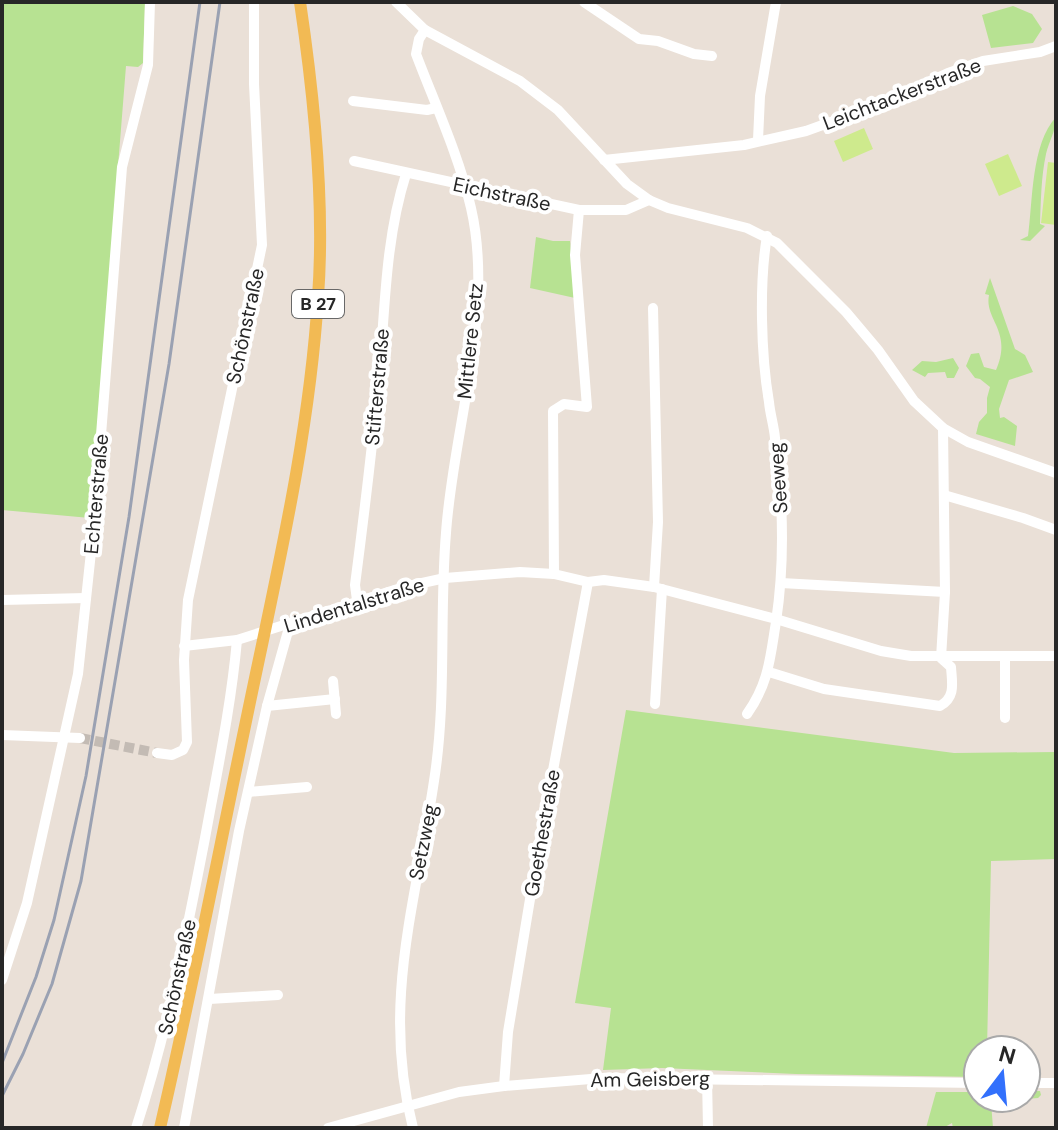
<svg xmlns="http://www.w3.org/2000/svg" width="1058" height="1130" font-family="'DM Sans',sans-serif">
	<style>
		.green { fill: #b7e292 }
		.pitch { fill: #ceea8d }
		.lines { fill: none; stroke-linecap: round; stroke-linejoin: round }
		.minor-tunnel { stroke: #c3bbb4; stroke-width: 10; stroke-dasharray: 10 5; stroke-linecap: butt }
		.minor { stroke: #fff; stroke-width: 10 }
		.major { stroke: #f2ba54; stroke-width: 12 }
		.rail { stroke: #9aa1b2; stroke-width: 3 }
		.labels { text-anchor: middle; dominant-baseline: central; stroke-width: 8; stroke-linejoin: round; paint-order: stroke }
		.shield { fill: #fff; stroke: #686868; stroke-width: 2 }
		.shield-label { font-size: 18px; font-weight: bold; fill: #272727 }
		.street-label { font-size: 20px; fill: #272727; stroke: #fff }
	</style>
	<rect width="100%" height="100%" fill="#eae0d7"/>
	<!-- green -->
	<g class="green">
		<polygon points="2,2 145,2 143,63 138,67 126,66 90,518 2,510"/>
		<polygon points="1013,6 1032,14 1042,29 1033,43 991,48 982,15"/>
		<path d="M 1056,117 C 1056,131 1049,141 1046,154 C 1041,177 1041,201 1040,224 L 1045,226 L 1030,241 L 1020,240 L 1028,236 C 1033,201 1031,144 1056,117 Z"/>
		<polygon points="536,237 553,241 570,241 575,298 530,288"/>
		<path d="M 990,278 L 1015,349 L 1025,355 L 1033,372 L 1009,380 L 999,409 L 1000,418 L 1004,417 L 1017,426 L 1015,446 L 976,434 L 979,422 L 987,413 L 987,398 L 990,387 L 980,379 L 975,378 L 966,366 L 971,354 L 979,353 L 984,367 L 996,370 C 1013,331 984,320 989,295 L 985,294 Z"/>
		<polygon points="953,358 959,368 954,378 947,378 945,372 928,373 925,377 912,370 922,361 936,362"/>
		<polygon points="626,710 954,753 1056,752 1056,859 991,861 987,1050 978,1050 978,1077 796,1074 662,1068 603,1070 611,1008 575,1003"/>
		<polygon points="1026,1091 1040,1091 1041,1095 1038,1098 991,1102 993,1128 953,1128 952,1123 945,1127 926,1128 936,1092 978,1092 978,1098 1026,1098"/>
	</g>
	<!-- pitch -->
	<g class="pitch">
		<polygon points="864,128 873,149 843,162 834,141"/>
		<polygon points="1008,154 1022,186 999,196 985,164"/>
		<polygon points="1048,162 1056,163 1056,225 1041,223"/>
	</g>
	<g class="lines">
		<!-- minor-tunnel -->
		<polyline class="minor-tunnel" points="80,738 157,753"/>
		<!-- minor -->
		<g class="minor">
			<polyline points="396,2 425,30 520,81 558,110 627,184 649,200 668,208 747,228 777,243 846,312 878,350 914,401 943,428 968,442 1056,473"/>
			<polyline points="584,2 639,39 658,41 694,54 712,56"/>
			<polyline points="353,101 427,110 436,108"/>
			<polyline points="758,140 760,96 776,2"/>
			<polyline points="604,160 744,145 806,131 878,105 948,73 983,61 1040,52 1056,46"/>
			<polyline points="354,161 579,210 626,210 649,200"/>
			<polyline points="653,308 658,522 654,587"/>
			<polyline points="944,495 1023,518 1056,530"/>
			<polyline points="554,574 553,411 564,404 587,407 575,255 579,210"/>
			<polyline points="781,583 945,592"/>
			<polyline points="2,600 86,598"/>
			<path d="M 357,600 L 355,585 C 364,516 372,448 379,379 C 385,310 385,240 406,174"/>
			<polyline points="184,646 237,640 404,587 445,578 520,572 554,574 588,582 604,580 654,587 776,619 881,651 911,656 1056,656"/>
			<polyline points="1005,657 1005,718"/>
			<path d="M 769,672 L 824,689 L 940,706 C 956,697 952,683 951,667 L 941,658 L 945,592 L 943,428"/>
			<polyline points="333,681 336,714"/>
			<polyline points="655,704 662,589"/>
			<polyline points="267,706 335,699"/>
			<path d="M 747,714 C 769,683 770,658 776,622 C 785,562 783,498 775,438 C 774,426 770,414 769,402 C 761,355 759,283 767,236"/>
			<polyline points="2,735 80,738"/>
			<polyline points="157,753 172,755 183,750 187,742 184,660 188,600 262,245 254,84 254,2"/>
			<polyline points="248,792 307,787"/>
			<polyline points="2,980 27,903 78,674 94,524 122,167 148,65 150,2"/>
			<polyline points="209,999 278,995"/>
			<polyline points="707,1078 708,1128"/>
			<polyline points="1026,1083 1056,1083"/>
			<polyline points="504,1086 508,1032 538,851 588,582"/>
			<path d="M 136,1128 C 167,1033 186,936 205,838 C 217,772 231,707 237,640"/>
			<polyline points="184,1128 239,831 267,706 290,624"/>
			<polyline points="328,1128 459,1092 504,1086 603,1078 978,1083"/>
			<path d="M 413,1128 C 381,1004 416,902 434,781 C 447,699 439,616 446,533 C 453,429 495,312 471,208 C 459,156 435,104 416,54 L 419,39 L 425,30"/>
		</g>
		<!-- major -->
		<path class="major" d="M 160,1128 C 191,995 217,860 245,726 C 274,584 309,442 318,297 C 325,203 314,96 300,2"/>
		<!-- rail -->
		<g class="rail">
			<polyline points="2,1063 36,977 54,920 86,776 129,517 200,2"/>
			<polyline points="2,1096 23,1054 52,984 81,881 169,364 220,2"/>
		</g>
	</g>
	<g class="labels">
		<!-- shield labels -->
		<rect class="shield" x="292" y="290" width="52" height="28" rx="6"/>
		<g class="shield-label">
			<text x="318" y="304">B 27</text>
		</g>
		<!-- street labels -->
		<g class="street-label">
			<text transform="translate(902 94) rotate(-21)">Leichtackerstraße</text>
			<text transform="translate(502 194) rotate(12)">Eichstraße</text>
			<text transform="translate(245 326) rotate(-78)">Schönstraße</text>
			<text transform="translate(470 341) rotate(-84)">Mittlere Setz</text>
			<text transform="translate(377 387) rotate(-85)">Stifterstraße</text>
			<text transform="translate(778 478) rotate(-94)">Seeweg</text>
			<text transform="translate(96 494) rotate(-85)">Echterstraße</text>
			<text transform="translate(354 605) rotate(-17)">Lindentalstraße</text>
			<text transform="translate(542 833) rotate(-80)">Goethestraße</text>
			<text transform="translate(423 842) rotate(-79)">Setzweg</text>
			<text transform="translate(177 977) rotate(-78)">Schönstraße</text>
			<text transform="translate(650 1079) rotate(-1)">Am Geisberg</text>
		</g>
	</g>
	<!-- border -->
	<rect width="1058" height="1130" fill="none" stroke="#272727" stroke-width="8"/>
	<!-- north arrow -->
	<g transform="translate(1002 1074) rotate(16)"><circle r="38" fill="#ffffff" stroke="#a9a9a9" stroke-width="2"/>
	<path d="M0-6L14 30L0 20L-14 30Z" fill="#3270fc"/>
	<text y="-12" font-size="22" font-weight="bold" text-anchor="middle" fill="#272727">N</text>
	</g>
</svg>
